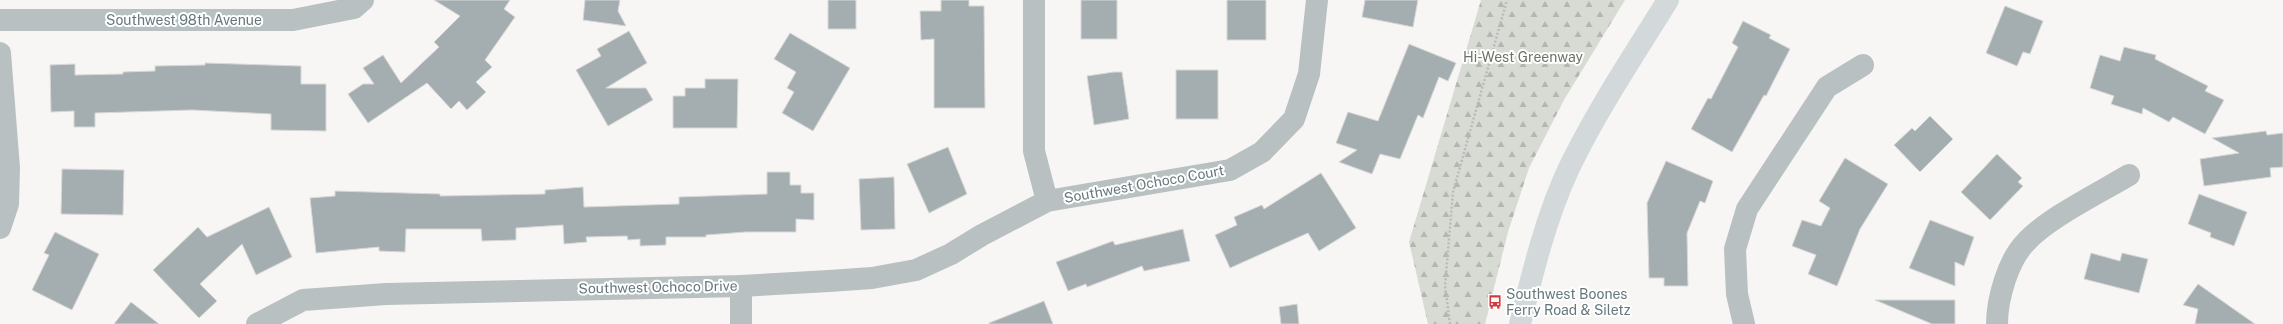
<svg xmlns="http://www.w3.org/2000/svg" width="2283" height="324" font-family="'Public Sans',sans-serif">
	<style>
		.forest { fill: url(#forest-firs) }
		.building { fill: #a4aeb0; stroke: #d8d8d6 }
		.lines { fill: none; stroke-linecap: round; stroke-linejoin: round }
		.path { stroke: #b6bbbc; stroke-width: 2.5; stroke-dasharray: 2 2; stroke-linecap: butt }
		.minor { stroke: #b9c0c1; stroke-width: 22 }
		.major { stroke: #d3d9da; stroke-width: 22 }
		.labels { text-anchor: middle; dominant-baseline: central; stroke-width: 4; stroke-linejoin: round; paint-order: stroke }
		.street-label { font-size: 14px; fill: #65787c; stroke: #fff }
		.park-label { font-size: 14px; fill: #6b7563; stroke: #fff }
		.poi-label { font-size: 14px; fill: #65787c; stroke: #fff; text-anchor: start }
	</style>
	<defs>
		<pattern id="forest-firs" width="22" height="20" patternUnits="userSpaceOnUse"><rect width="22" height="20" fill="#d8dbd4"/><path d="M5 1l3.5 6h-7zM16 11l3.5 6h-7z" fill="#b3b6b1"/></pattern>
	</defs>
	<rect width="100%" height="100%" fill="#f7f6f4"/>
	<!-- forest -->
	<polygon class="forest" points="1481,0 1625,0 1564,100 1529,168 1508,232 1485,324 1428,324 1409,242"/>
	<!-- building -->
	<g class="building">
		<polygon points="434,0 510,0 504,9 515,17 485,60 492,67 476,82 486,92 467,110 459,101 451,109 427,83 368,123 348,94 363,84 374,84 363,68 383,55 401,83 439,47 434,42 460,16"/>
		<polygon points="585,0 620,0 618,11 626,26 583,20"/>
		<rect x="828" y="0" width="28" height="29"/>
		<polygon points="941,0 969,0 969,6 984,6 985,108 934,108 934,39 921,40 920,11 941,11"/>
		<rect x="1081" y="0" width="36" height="39"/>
		<rect x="1227" y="0" width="39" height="40"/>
		<polygon points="1365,0 1418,0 1413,27 1362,17"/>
		<polygon points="2005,6 2043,21 2030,54 2023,52 2017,66 1986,53"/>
		<polygon points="1743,21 1771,35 1769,38 1790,49 1766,96 1764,95 1732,152 1691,129 1708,98 1711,99 1738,47 1732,43"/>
		<polygon points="629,31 647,63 606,88 646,88 653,100 608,126 576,70 601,56 597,49"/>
		<polygon points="790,33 850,68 813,131 782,113 794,92 787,88 796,72 774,59"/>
		<polygon points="1409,44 1456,63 1448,81 1439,77 1423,118 1418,115 1400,159 1380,154 1372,174 1339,162 1357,150 1336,143 1348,112 1378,121"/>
		<polygon points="2124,47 2156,55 2155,59 2208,86 2205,91 2224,100 2205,134 2173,117 2169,122 2143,108 2142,114 2111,104 2114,96 2090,88 2100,55 2120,61"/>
		<polygon points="205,63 301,66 301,84 326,84 326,131 271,130 271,114 192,110 95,113 95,127 74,127 74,111 51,112 50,65 75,64 75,75 123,74 123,72 155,71 155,66 205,65"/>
		<rect x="1176" y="70" width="42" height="49"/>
		<polygon points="1114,72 1122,72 1129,119 1094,125 1087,76"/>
		<polygon points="705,79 738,79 737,128 673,128 673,96 685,96 685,88 705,88"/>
		<polygon points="1930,116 1953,139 1920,172 1894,145 1912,128 1915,131"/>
		<polygon points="2266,131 2267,135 2283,133 2283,167 2270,168 2271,177 2204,186 2200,159 2239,153 2212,138"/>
		<polygon points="948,147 967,194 929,213 907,164"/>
		<polygon points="1997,154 2022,178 2018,182 2023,186 1990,220 1961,192"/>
		<polygon points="1845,158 1888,184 1860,229 1837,286 1808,274 1816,255 1792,246 1802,220 1821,226 1830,208 1819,201"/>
		<polygon points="1666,161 1713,181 1705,203 1700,201 1687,233 1688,286 1664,286 1664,278 1649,278 1647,203"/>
		<polygon points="62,169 124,170 123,215 61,214"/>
		<polygon points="767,172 790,172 790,185 801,185 801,193 814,193 814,220 796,219 796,232 746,232 706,235 706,237 666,237 666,245 640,246 640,239 628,240 627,236 586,237 587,242 564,244 563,225 516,228 516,240 482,241 481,229 406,229 405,252 379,251 379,247 316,253 310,198 335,196 335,191 440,194 440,196 545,194 545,190 583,187 584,207 679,204 679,197 767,194"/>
		<polygon points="1321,173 1356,228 1319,251 1308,233 1230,268 1215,235 1237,225 1234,217 1262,205 1264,209"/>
		<polygon points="894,177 895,229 861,230 859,179"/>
		<polygon points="2199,194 2247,212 2234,246 2210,237 2211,233 2188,224"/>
		<polygon points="269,207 292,257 256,275 242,244 200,284 217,301 199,318 153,270 198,227 207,237"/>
		<polygon points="1930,220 1974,237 1964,266 1955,262 1955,286 1909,268"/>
		<polygon points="1183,229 1190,261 1144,271 1142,266 1087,287 1086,284 1068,291 1056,262 1113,241 1115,245"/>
		<polygon points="55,232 99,254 72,310 32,290 49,255 44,253"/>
		<polygon points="2091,253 2120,261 2122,253 2148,259 2139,293 2084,279"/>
		<polygon points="2198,284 2255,324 2195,324 2198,309 2183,305"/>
		<polygon points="1875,300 1955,300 1955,324 1932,324"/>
		<polygon points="1044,301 1053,324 989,324 989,323"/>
		<polygon points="131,302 159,324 114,324"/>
		<polygon points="1297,304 1299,324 1281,324 1279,307"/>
	</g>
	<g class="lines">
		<!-- path -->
		<g class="path">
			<polyline points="1495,302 1502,304"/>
			<polyline points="1450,324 1445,286 1453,192 1507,0"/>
		</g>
		<!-- minor -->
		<g class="minor">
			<polyline points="1034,0 1034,151 1047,201"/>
			<polyline points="0,20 293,20 354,8 363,0"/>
			<polyline points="0,53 9,168 8,204 0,228"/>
			<polyline points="741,286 741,324"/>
			<polyline points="257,324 303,300 386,294 741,286 829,281 872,278 916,270 951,254 982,235 1047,201 1230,170 1262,152 1294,119 1309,74 1317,0"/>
			<polyline points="1744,324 1737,294 1735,249 1747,209 1827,87 1863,65"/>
			<path d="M 1997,324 C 1997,299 2008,260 2026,242 C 2048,218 2099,193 2129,175"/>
		</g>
		<!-- major -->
		<path class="major" d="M 1520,324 C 1533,271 1546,217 1569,168 C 1597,110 1634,55 1668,0"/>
	</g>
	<!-- icons -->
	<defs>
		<symbol id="bus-bare" viewBox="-9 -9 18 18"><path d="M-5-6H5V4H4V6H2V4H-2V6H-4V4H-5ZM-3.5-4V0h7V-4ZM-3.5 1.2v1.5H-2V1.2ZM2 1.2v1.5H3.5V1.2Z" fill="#d03b41" stroke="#fff" stroke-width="2.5" paint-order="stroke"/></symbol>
	</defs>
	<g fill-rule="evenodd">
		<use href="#bus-bare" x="1485" y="292" width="20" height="20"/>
	</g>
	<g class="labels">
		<!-- street labels -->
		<g class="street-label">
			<text x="184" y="20">Southwest 98th Avenue</text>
			<text transform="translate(1144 184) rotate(-10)">Southwest Ochoco Court</text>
			<text transform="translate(658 287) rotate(-1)">Southwest Ochoco Drive</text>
		</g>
		<!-- park labels -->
		<g class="park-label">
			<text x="1523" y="57">Hi-West Greenway</text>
		</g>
		<!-- poi labels -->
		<g class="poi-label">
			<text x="1506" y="294">Southwest Boones<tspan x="1506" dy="16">Ferry Road &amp; Siletz</tspan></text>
		</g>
	</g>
</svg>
